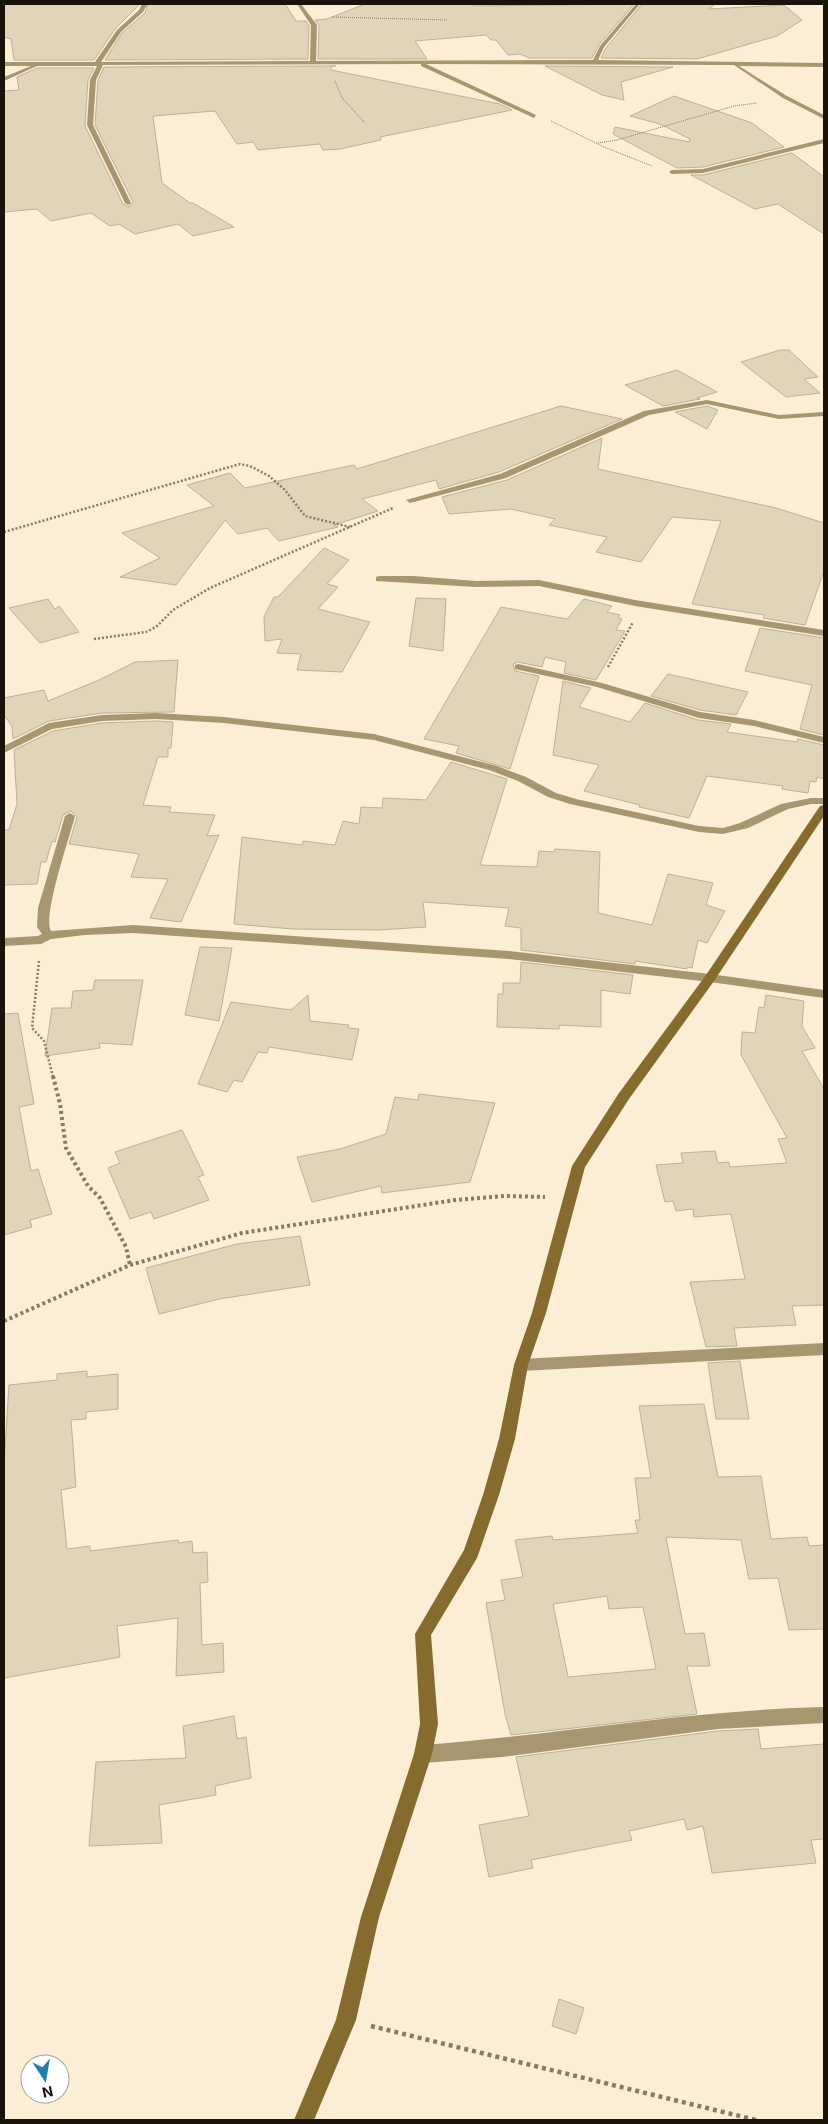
<svg xmlns="http://www.w3.org/2000/svg" width="828" height="2124" font-family="Inter,sans-serif">
	<style>
		.building { fill: #e0d4b9; stroke: #bcb097; fill-rule: evenodd }
		.lines { fill: none; stroke-linecap: round; stroke-linejoin: round }
		.path-far3 { stroke: #847c6b; stroke-width: 1; stroke-dasharray: 1 1; stroke-linecap: butt }
		.path-far2 { stroke: #847c6b; stroke-width: 2.5; stroke-dasharray: 2 2; stroke-linecap: butt }
		.path-far1 { stroke: #847c6b; stroke-width: 4; stroke-dasharray: 3 3; stroke-linecap: butt }
		.path { stroke: #847c6b; stroke-width: 4.5; stroke-dasharray: 4 4; stroke-linecap: butt }
		.street { fill: #a89670; fill-rule: evenodd }
		.secondary { fill: #856b2d; fill-rule: evenodd }
	</style>
	<rect width="100%" height="100%" fill="#fbeed4"/>
	<!-- building -->
	<g class="building">
		<polygon points="4,4 140,4 115,29 94,60 14,60 11,39 4,37"/>
		<polygon points="148,4 285,4 296,21 306,21 309,26 308,59 105,60 122,33 145,13"/>
		<polygon points="365,4 474,4 474,6 634,4 599,45 592,58 529,58 520,54 508,55 496,40 491,40 486,35 415,41 427,59 318,59 319,25 315,20 327,19"/>
		<polygon points="642,4 715,4 709,9 784,5 802,20 777,36 697,59 601,58 606,48"/>
		<polygon points="331,66 331,70 500,104 512,110 380,137 381,140 340,149 323,150 320,144 258,150 253,142 237,144 215,111 153,116 162,183 190,203 193,203 234,227 193,236 178,224 135,234 119,224 110,226 91,213 51,221 37,209 4,212 4,91 19,90 17,77 37,68 94,68 88,80 85,126 123,204 129,207 133,202 95,125 98,80 104,67 336,66"/>
		<polygon points="545,66 673,67 621,82 624,100 602,95"/>
		<polygon points="674,96 752,123 784,147 703,167 677,168 613,134 615,127 689,142 690,139 660,124 630,116"/>
		<polygon points="792,153 824,177 824,234 778,204 755,209 691,175 703,175"/>
		<polygon points="780,350 789,350 818,377 804,379 820,393 786,397 741,362"/>
		<polygon points="677,370 717,392 697,398 700,399 663,406 625,385"/>
		<polygon points="561,406 622,419 499,472 439,489 436,480 362,499 378,511 334,525 338,527 279,541 267,528 238,534 225,520 176,585 120,577 160,558 122,533 214,506 187,485 230,473 245,488 354,465 357,469"/>
		<polygon points="707,406 718,410 707,429 675,412"/>
		<polygon points="602,438 598,469 776,508 824,523 824,571 805,625 763,618 765,615 692,604 721,521 672,517 641,562 596,552 607,537 549,525 555,519 511,509 449,514 442,497 507,480"/>
		<polygon points="324,548 349,560 327,584 338,587 318,609 370,622 342,672 297,670 301,654 277,653 282,639 265,641 264,617 274,597 278,597"/>
		<polygon points="416,598 446,599 443,651 409,646"/>
		<polygon points="48,599 55,609 59,606 79,632 40,643 9,608"/>
		<polygon points="584,599 612,606 607,612 620,615 618,618 622,619 616,630 625,631 596,680 564,673 566,662 545,657 542,667 518,662 513,664 515,671 539,676 510,769 456,753 459,746 424,739 501,607 567,619"/>
		<polygon points="760,628 824,638 824,735 800,729 812,685 745,671"/>
		<polygon points="178,660 174,712 102,713 49,721 13,739 12,726 4,715 4,698 44,690 48,701 99,680 135,662"/>
		<polygon points="668,674 748,692 736,715 700,710 651,696"/>
		<polygon points="563,681 591,688 579,707 630,722 645,703 698,720 731,724 727,732 797,742 798,739 824,745 824,779 817,777 816,782 810,781 808,793 782,789 783,786 707,776 689,818 639,807 640,805 584,791 599,765 553,755"/>
		<polygon points="156,721 173,722 171,748 168,748 168,757 158,757 143,805 171,807 169,812 215,815 207,836 219,835 181,922 150,918 168,879 131,877 139,854 69,844 77,817 71,811 63,815 55,842 52,841 46,862 41,862 37,884 4,885 4,830 9,830 17,804 14,750 53,731 102,723"/>
		<polygon points="451,762 507,779 480,865 537,867 539,851 554,852 555,849 600,852 598,913 652,925 668,874 713,883 706,905 725,911 707,943 698,940 692,968 687,967 687,969 635,961 635,964 521,950 521,928 505,926 509,908 423,902 426,927 378,930 293,929 234,924 242,837 302,845 303,841 335,845 343,821 359,824 361,807 382,808 383,798 426,800"/>
		<polygon points="200,947 232,948 219,1021 185,1015"/>
		<polygon points="521,962 633,975 630,994 601,990 601,1027 559,1025 559,1029 497,1027 498,994 503,994 503,983 520,983"/>
		<polygon points="95,980 143,980 132,1045 99,1043 100,1048 45,1056 52,1008 71,1008 73,991 93,990"/>
		<polygon points="308,995 310,1021 349,1025 348,1028 359,1029 352,1060 269,1047 267,1053 258,1052 242,1082 234,1080 227,1092 198,1084 231,1002 291,1010"/>
		<polygon points="766,995 804,1001 802,1026 815,1048 802,1051 824,1089 824,1305 792,1306 796,1325 734,1328 737,1346 706,1347 690,1282 745,1279 731,1214 694,1217 693,1209 676,1211 673,1201 665,1202 656,1165 683,1163 681,1153 715,1151 718,1163 729,1162 730,1167 787,1163 778,1139 787,1138 741,1055 742,1032 755,1033 759,1007 764,1008"/>
		<polygon points="18,1013 34,1104 19,1107 31,1171 38,1169 52,1214 30,1220 32,1227 4,1235 4,1014"/>
		<polygon points="419,1094 495,1103 470,1182 382,1193 381,1186 312,1202 297,1157 340,1149 386,1134 395,1097 418,1100"/>
		<polygon points="182,1130 204,1175 198,1177 209,1200 154,1219 151,1212 130,1219 108,1168 120,1163 115,1152"/>
		<polygon points="300,1236 310,1285 219,1299 159,1314 146,1268 237,1244"/>
		<polygon points="740,1361 749,1419 716,1419 708,1363"/>
		<polygon points="87,1371 87,1377 118,1374 118,1409 86,1412 86,1419 71,1420 76,1487 61,1490 67,1549 90,1546 90,1551 178,1540 179,1543 192,1541 193,1553 207,1552 208,1582 200,1583 202,1645 223,1643 224,1672 176,1676 178,1618 117,1626 120,1657 4,1678 4,1465 9,1385 57,1380 57,1374"/>
		<path d="M 704,1404 L 718,1477 L 761,1476 L 771,1539 L 807,1537 L 809,1546 L 824,1545 L 824,1629 L 789,1630 L 778,1578 L 749,1579 L 741,1540 L 666,1537 L 685,1634 L 704,1633 L 710,1666 L 687,1666 L 697,1714 L 511,1735 L 505,1714 L 486,1603 L 505,1600 L 501,1580 L 523,1577 L 515,1540 L 552,1536 L 553,1540 L 638,1533 L 635,1520 L 640,1520 L 635,1478 L 651,1478 L 639,1406 ZM 607,1596 L 609,1609 L 643,1607 L 656,1669 L 568,1677 L 553,1604 Z"/>
		<polygon points="234,1716 237,1739 246,1737 251,1778 215,1786 216,1795 159,1805 162,1843 89,1846 96,1762 186,1758 183,1726"/>
		<polygon points="758,1729 761,1749 824,1744 824,1839 811,1840 816,1863 712,1873 703,1826 687,1830 684,1819 629,1831 632,1840 531,1860 533,1868 489,1877 479,1825 529,1816 516,1757 718,1731"/>
		<polygon points="559,1999 584,2008 576,2034 552,2026"/>
	</g>
	<g class="lines">
		<!-- path-far3 -->
		<g class="path-far3">
			<polyline points="332,17 447,20"/>
			<polyline points="335,81 342,98 365,123"/>
			<polyline points="551,121 604,147 652,166"/>
			<polyline points="598,143 617,140 734,106 757,103"/>
		</g>
		<!-- path-far2 -->
		<g class="path-far2">
			<polyline points="4,532 240,464 250,466 269,476 285,490 305,516 350,527"/>
			<polyline points="94,639 146,632 156,627 173,610 210,588 393,508"/>
			<polyline points="608,667 633,622"/>
			<polyline points="39,961 32,1028 44,1041 53,1077"/>
		</g>
		<!-- path-far1 -->
		<g class="path-far1">
			<polyline points="53,1076 60,1104 66,1148 88,1186 100,1198 126,1247 130,1265"/>
			<polyline points="4,1321 130,1265 242,1233 455,1200 505,1196 545,1197"/>
		</g>
		<!-- path -->
		<polyline class="path" points="371,2026 756,2120"/>
		<!-- street -->
		<g class="street">
			<polygon points="142,4 147,5 143,12 121,32 101,62 310,61 311,25 297,4 301,4 317,25 316,61 593,60 600,46 636,4 640,4 604,47 598,60 824,63 824,67 739,66 787,96 824,115 824,119 783,98 734,65 426,64 536,115 534,118 421,66 421,64 103,65 96,80 93,125 131,203 128,205 125,203 87,125 90,80 97,66 37,66 4,81 4,77 31,66 4,66 4,62 95,62 117,30 139,10"/>
			<polygon points="824,139 824,143 703,173 672,174 669,172 672,170 703,169"/>
			<polygon points="707,400 779,415 824,412 824,416 779,419 707,404 649,415 506,478 410,503 406,500 500,474 644,411"/>
			<polygon points="379,576 413,576 476,581 539,580 635,600 824,630 824,636 635,606 539,586 476,587 376,581 376,577"/>
			<polygon points="518,664 602,683 700,712 754,720 824,737 824,743 754,726 699,718 597,687 515,669 515,665"/>
			<polygon points="156,713 224,717 374,734 497,766 526,777 556,793 576,799 699,826 723,828 740,823 781,804 811,798 824,798 824,804 811,804 788,809 748,828 723,834 699,832 570,804 548,797 518,781 489,770 374,740 224,723 156,719 102,721 52,729 4,753 4,746 49,723 102,715"/>
			<path d="M 70,813 L 75,816 C 70,836 42,917 51,931 L 133,925 L 509,951 L 710,974 L 824,990 L 824,998 L 710,982 L 509,959 L 133,933 L 85,935 L 51,939 L 41,944 L 4,946 L 4,938 L 38,936 L 42,934 L 37,927 L 38,908 L 65,816 Z"/>
			<polygon points="824,1343 824,1355 521,1371 516,1369 514,1365 516,1361 521,1359"/>
			<path d="M 824,1707 L 824,1723 L 718,1729 L 502,1757 L 423,1763 L 417,1760 L 414,1754 L 417,1748 L 423,1745 C 557,1735 690,1710 824,1707 Z"/>
		</g>
		<!-- secondary -->
		<polygon class="secondary" points="824,805 824,816 714,981 629,1099 585,1167 546,1313 528,1365 515,1439 499,1495 477,1558 431,1635 438,1724 432,1754 379,1917 356,2020 314,2120 294,2120 336,2020 361,1917 414,1754 420,1724 415,1634 464,1550 483,1495 499,1439 514,1365 532,1313 572,1166 619,1093 706,975 820,806"/>
	</g>
	<!-- border -->
	<rect width="828" height="2124" fill="none" stroke="#19140b" stroke-width="10"/>
	<!-- north arrow -->
	<g transform="translate(45 2079) rotate(168)"><circle r="24" fill="#ffffff" stroke="#a3a19d"/>
	<path d="M0-4L9 19L0 12L-9 19Z" fill="#227dab"/>
	<text y="-8" font-size="14" font-weight="bold" text-anchor="middle" fill="#19140b">N</text>
	</g>
</svg>
